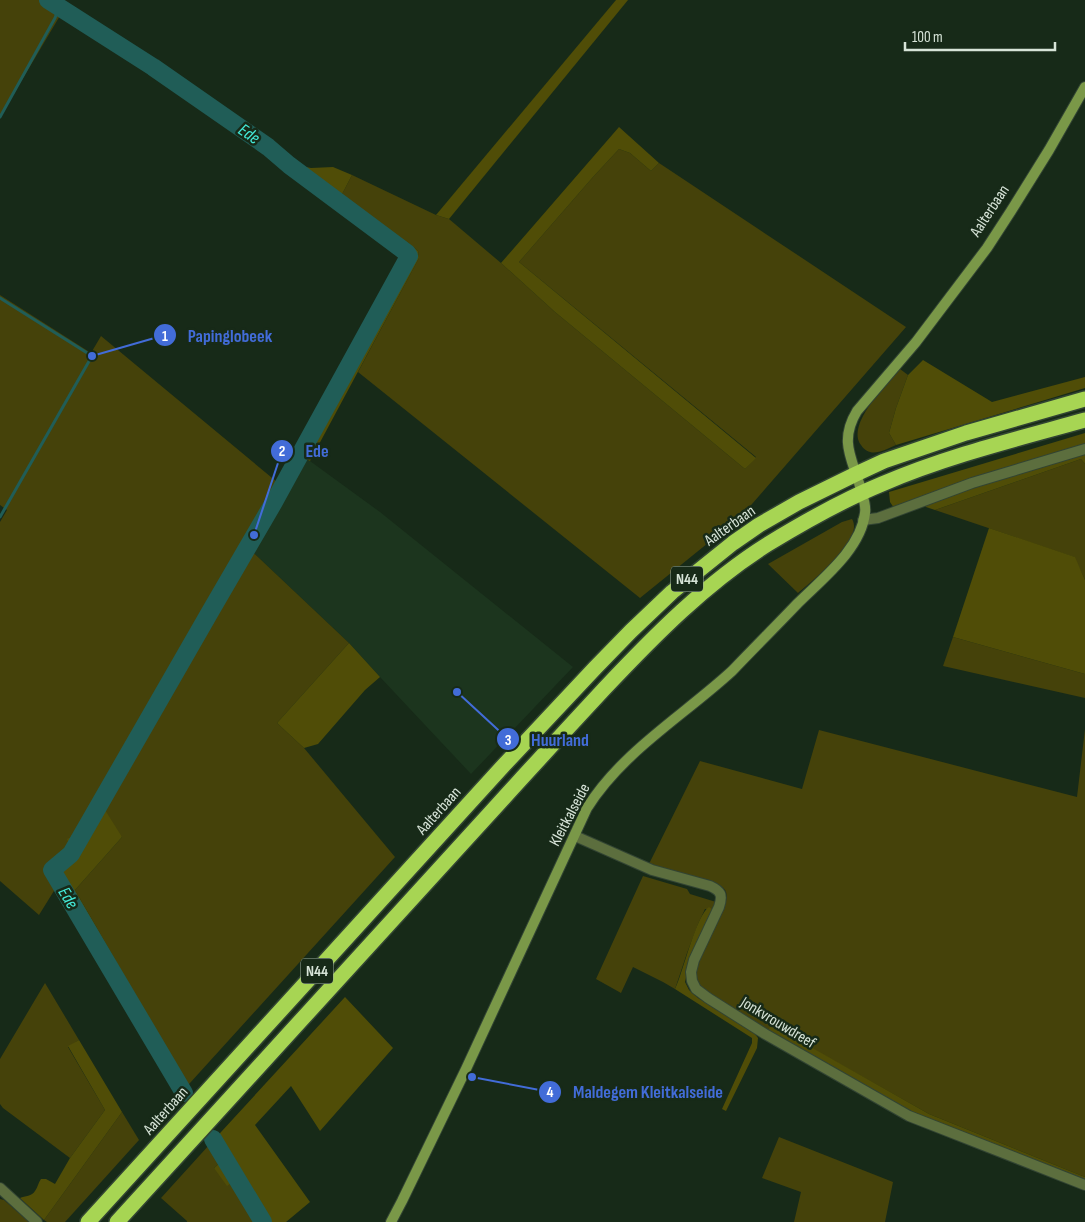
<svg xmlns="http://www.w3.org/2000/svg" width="1085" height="1222" font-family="'Sofia Sans Condensed',sans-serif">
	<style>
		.built { fill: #1c351e }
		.green { fill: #45420a }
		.forest { fill: #504d07 }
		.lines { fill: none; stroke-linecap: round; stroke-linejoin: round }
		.stream { stroke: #205d57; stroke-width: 3 }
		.river { stroke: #205d57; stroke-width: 18 }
		.street-casing { stroke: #324433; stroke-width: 12 }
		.secondary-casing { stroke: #324433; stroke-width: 12 }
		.highway-casing { stroke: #324433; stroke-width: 18 }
		.street { stroke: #5c6e3e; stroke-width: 10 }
		.secondary { stroke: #7a9848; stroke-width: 10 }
		.highway { stroke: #a7d553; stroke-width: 15 }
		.labels { text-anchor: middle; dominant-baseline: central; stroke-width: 5; stroke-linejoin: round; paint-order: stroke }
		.shield { fill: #172a18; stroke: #9dac9e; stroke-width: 1 }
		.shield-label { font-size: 15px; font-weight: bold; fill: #d7e4d8 }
		.street-label { font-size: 16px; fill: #d7e4d8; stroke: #172a18 }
		.water-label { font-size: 18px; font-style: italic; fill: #44ead9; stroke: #172a18 }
		.leader { fill: none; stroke: #426cd8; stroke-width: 2 }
		.callout-dot { fill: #426cd8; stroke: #172a18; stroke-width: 2 }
		.mark-label { font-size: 15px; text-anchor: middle; font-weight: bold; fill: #fff }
		.callout-label { font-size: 18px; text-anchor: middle; font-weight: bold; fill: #426cd8; stroke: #172a18; stroke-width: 5; stroke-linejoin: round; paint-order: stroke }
	</style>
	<rect width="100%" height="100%" fill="#172a18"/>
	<!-- built -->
	<polygon class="built" points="293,453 310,461 380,512 573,667 471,774 380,677 349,643 242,542"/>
	<!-- green -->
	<g class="green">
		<polygon points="0,0 40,0 61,14 0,117"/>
		<polygon points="619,149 630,153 651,171 659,163 906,327 732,527 713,539 640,598 358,372 419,258 418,251 405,240 394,240 340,198 352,175 436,215 449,219 501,263 555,312 745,469 756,457 519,262 593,177"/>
		<polygon points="0,295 91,353 101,336 277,482 242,542 349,643 277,723 304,748 395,857 180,1094 149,1042 159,1036 75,890 122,837 90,817 80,832 68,839 70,847 50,874 57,886 39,915 0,881 0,522 7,510 0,505"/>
		<path d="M 900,369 L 908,375 L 896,408 L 889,433 L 896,445 C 884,450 870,459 861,445 C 846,424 887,384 900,369 Z"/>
		<polygon points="1081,459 1085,464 1085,580 1074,557 935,510"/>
		<path d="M 852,519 C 865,540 812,581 798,593 L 768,564 L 842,522 Z"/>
		<polygon points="953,637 1085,674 1085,698 943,666"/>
		<path d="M 1085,729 L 1085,1177 L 929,1114 L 772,1026 L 766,1032 C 750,1021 706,998 698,983 C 687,963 736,906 725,890 C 717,878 685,875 671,872 C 664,870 657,867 649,864 L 700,761 L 802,789 L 819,730 L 1077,797 Z"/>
		<polygon points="643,876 687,889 690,894 716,902 713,910 705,909 698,924 687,953 675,989 663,982 633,967 621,993 596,979"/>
		<polygon points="45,983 79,1040 68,1047 105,1110 70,1158 3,1108 0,1104 0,1059"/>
		<polygon points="122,1112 139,1140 65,1222 47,1222 44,1220"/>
		<polygon points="779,1137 893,1182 885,1222 794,1222 801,1192 762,1178"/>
		<polygon points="210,1144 222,1161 214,1168 237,1179 263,1222 187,1222 187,1221 161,1198"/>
		<polygon points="0,1199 4,1200 29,1222 0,1222"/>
	</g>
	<!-- forest -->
	<g class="forest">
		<polygon points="616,0 628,0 449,219 436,215"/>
		<polygon points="619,127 659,163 651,171 630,153 619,149 593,177 519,262 756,458 745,469 555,312 501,263"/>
		<polygon points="301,166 311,168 333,167 352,175 340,198 394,240 405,240 418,251 419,258 310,461 293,453 404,257 333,206 339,198 298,169"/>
		<polygon points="923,360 992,402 1085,377 1085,388 896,445 889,433 896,408 908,375"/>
		<polygon points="1085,433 1085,464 1081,459 935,510 926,507 922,497 894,508 890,502 889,492"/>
		<polygon points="989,528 1075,557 1085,580 1085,674 953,637"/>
		<polygon points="349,643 380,677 365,690 318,744 304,748 277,723"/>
		<polygon points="97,804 105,810 122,837 75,890 159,1036 149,1042 50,874 70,847 67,839 80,832 90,817 88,813 92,807"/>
		<path d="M 709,907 L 713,910 L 688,969 L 685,982 L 689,990 L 698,998 L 751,1029 L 758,1038 L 757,1048 L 726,1111 L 722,1109 L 752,1043 L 752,1038 L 675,989 C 683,973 696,915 709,907 Z"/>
		<polygon points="345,997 393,1048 320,1131 291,1086 255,1125 310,1202 286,1222 263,1222 237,1179 227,1186 214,1168 222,1161 210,1144"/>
		<polygon points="772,1025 929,1114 1085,1177 1085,1183 910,1113 766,1032"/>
		<path d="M 79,1040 L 122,1112 L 44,1220 L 20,1198 C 25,1196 32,1196 35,1191 C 38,1187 38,1183 41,1179 L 46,1179 L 55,1184 L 70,1158 L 105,1110 L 68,1046 Z"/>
	</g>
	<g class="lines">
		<!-- stream -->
		<g class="stream">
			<polyline points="0,117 55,18 59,7"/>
			<polyline points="0,298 92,356 0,517"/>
		</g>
		<!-- river -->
		<g class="river">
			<polyline points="48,0 153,67 268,147 289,165 407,253 409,256 408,258 274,502 210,612 71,854 52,870 184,1093"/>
			<polyline points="213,1139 263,1222"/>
		</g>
		<defs>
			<g id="street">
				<polyline points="863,520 878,518 972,483 1085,449"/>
				<path d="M 575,836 L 652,870 L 710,886 C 721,891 723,895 719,907 L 694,960 L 691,972 L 692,981 L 696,989 L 708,998 L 765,1034 L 909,1116 L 1085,1185"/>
				<polyline points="0,1188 37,1222"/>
			</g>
			<path id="secondary" d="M 391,1222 L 402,1201 L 466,1069 L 587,808 C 623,751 683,716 732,671 C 754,648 776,626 798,603 C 822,579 861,549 865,513 C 866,507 864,500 862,494 C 855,462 837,444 857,411 L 916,342 L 987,248 L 1011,211 L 1049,150 L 1085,87"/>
			<g id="highway">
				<polyline points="88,1222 504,765 595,668 631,631 672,592 733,543 759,525 799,502 856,474 884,461 966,433 1085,399"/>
				<path d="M 117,1222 C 242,1085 366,949 491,812 C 528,771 566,730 604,689 C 654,636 706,583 768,544 C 804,522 843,500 882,484 C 947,456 1017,439 1085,420"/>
			</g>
		</defs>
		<!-- street casing -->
		<use href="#street" class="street-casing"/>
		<!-- secondary casing -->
		<use href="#secondary" class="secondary-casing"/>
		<!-- highway casing -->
		<use href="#highway" class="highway-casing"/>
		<!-- street -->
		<use href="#street" class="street"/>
		<!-- secondary -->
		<use href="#secondary" class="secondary"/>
		<!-- highway -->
		<use href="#highway" class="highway"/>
	</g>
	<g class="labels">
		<!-- shield labels -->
		<g class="shield">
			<rect x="671" y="566.5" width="32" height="25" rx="4"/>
			<rect x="301" y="958.5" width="32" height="25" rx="4"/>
		</g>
		<g class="shield-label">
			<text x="687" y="579">N44</text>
			<text x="317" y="971">N44</text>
		</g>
		<!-- street labels -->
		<g class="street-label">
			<text transform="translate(990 211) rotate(-57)">Aalterbaan</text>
			<text transform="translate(730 526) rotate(-35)">Aalterbaan</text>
			<text transform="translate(439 811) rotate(-48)">Aalterbaan</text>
			<text transform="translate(570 815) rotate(-62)">Kleitkalseide</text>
			<text transform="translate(778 1023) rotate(31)">Jonkvrouwdreef</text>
			<text transform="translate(166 1111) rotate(-48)">Aalterbaan</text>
		</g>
		<!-- water labels -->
		<g class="water-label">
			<text transform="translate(249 134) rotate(34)">Ede</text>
			<text transform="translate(68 898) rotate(59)">Ede</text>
		</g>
	</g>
	<!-- callouts -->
	<path class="leader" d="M92 356L165 335M254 535L282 451M457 692L508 739M472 1077L550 1092"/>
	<g class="callout-dot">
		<circle cx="92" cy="356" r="5"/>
		<circle cx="254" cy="535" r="5"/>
		<circle cx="457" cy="692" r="5"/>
		<circle cx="472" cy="1077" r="5"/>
		<circle cx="165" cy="335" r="12"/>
		<circle cx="282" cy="451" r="12"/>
		<circle cx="508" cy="739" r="12"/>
		<circle cx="550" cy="1092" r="12"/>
	</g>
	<g class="mark-label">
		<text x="165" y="341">1</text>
		<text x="282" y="456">2</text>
		<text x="508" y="745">3</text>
		<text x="550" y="1097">4</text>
	</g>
	<g class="callout-label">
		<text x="230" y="342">Papinglobeek</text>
		<text x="317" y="457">Ede</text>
		<text x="560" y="746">Huurland</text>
		<text x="648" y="1098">Maldegem Kleitkalseide</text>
	</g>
	<!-- scale -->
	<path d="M905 42v8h150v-8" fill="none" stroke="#d7e4d8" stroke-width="2.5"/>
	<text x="912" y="42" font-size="15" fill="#d7e4d8" stroke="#172a18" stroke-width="4" paint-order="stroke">100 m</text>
</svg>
